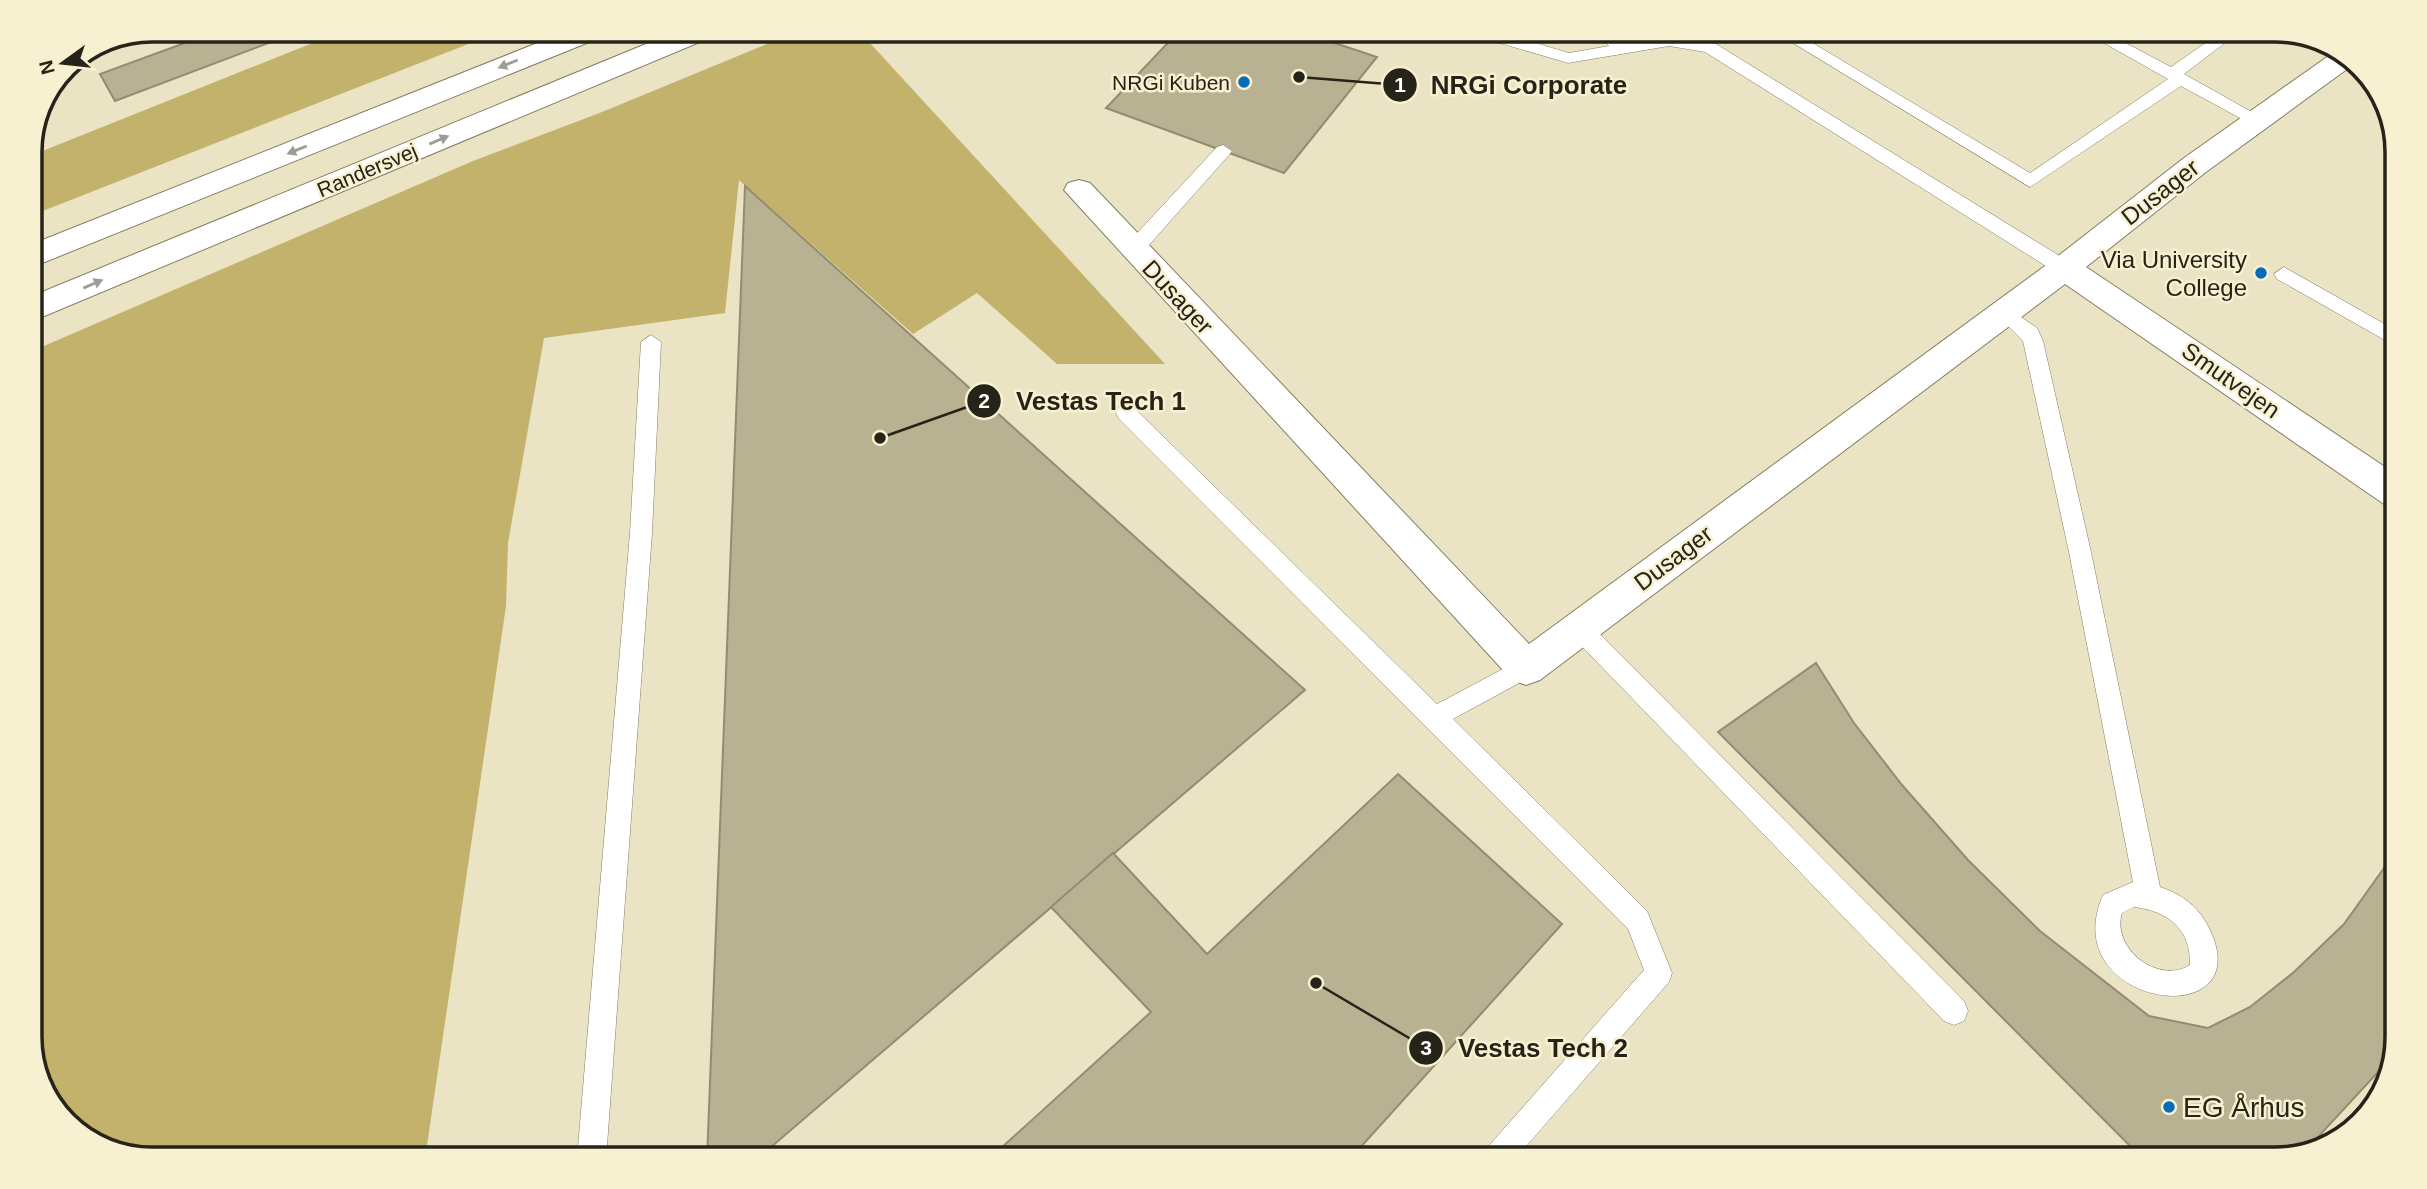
<svg xmlns="http://www.w3.org/2000/svg" width="2427" height="1189" font-family="Helvetica,sans-serif">
	<style>
		.green { fill: #c2b26b }
		.building { fill: #b8b293; stroke: #938c6f; stroke-width: 2 }
		.lines { fill: none; stroke-linecap: round; stroke-linejoin: round }
		.lane-casing { stroke: #847e61; stroke-width: 1 }
		.street-casing { stroke: #847e61; stroke-width: 2 }
		.secondary-casing { stroke: #847e61; stroke-width: 2 }
		.lane { fill: #fff; fill-rule: evenodd }
		.street { fill: #fff; fill-rule: evenodd }
		.secondary { fill: #fff; fill-rule: evenodd }
		.oneway { fill: #9d9c97 }
		.poi-dot { fill: #056cb8; stroke: #f8f1d1; stroke-width: 2.5 }
		.labels { text-anchor: middle; dominant-baseline: central; stroke-width: 5; stroke-linejoin: round; paint-order: stroke }
		.far-poi-label { font-size: 21px; fill: #262318; stroke: #f8f1d1; text-anchor: end }
		.far-street-label { font-size: 21px; fill: #262318; stroke: #f8f1d1 }
		.street-label { font-size: 24px; fill: #262318; stroke: #f8f1d1 }
		.poi-label { font-size: 24px; fill: #262318; stroke: #f8f1d1; text-anchor: end }
		.near-poi-label { font-size: 28px; fill: #262318; stroke: #f8f1d1; text-anchor: start }
		.rim { fill: none; stroke: #262318; stroke-width: 3.5 }
		.leader { fill: none; stroke: #262318; stroke-width: 2.5 }
		.callout-dot { fill: #262318; stroke: #f8f1d1; stroke-width: 2.5 }
		.mark-label { font-size: 21px; text-anchor: middle; font-weight: bold; fill: #fff }
		.callout-label { font-size: 26px; text-anchor: middle; font-weight: bold; fill: #262318; stroke: #f8f1d1; stroke-width: 5; stroke-linejoin: round; paint-order: stroke }
	</style>
	<rect width="100%" height="100%" fill="#ebe4c4"/>
	<!-- green -->
	<g class="green">
		<polygon points="345,30 504,30 30,216 30,156"/>
		<polygon points="801,30 858,30 1165,364 1057,364 977,293 913,334 739,180 725,313 544,338 508,543 506,606 425,1159 153,1159 99,1147 51,1105 30,1045 30,352 473,161 602,112"/>
	</g>
	<!-- building -->
	<g class="building">
		<polygon points="220,30 303,30 115,101 100,74"/>
		<polygon points="1180,30 1296,30 1377,57 1284,173 1106,108"/>
		<polygon points="126,35 123,45 88,51 106,39"/>
		<polygon points="745,186 1305,690 757,1159 707,1159"/>
		<polygon points="1816,663 1854,723 1902,785 1968,860 2040,931 2149,1016 2208,1028 2250,1007 2294,972 2344,924 2384,868 2397,836 2397,1036 2392,1057 2307,1149 2275,1159 2143,1159 1718,732"/>
		<polygon points="1398,774 1562,924 1350,1159 989,1159 1151,1012 1051,907 1113,853 1207,954"/>
	</g>
	<g class="lines">
		<defs>
			<g id="lane">
				<polygon points="1467,30 1492,30 1569,53 1609,46 1594,30 1611,30 1626,43 1669,36 1716,44 2071,263 2074,268 2064,275 2057,273 1705,52 1669,46 1568,63 1469,34"/>
				<polygon points="1772,30 1791,30 2030,173 2168,79 2081,30 2101,30 2171,67 2224,30 2242,30 2184,74 2266,120 2263,124 2251,124 2181,86 2030,187"/>
				<polygon points="1223,145 1232,151 1229,155 1141,254 1127,254 1125,249 1127,244 1217,147"/>
				<polygon points="2284,267 2397,331 2397,347 2277,279 2274,274"/>
				<path d="M 2005,306 L 2037,328 L 2043,341 L 2091,552 L 2160,887 C 2187,896 2203,911 2213,937 C 2250,1034 2055,1005 2103,895 L 2133,882 L 2069,552 L 2023,341 L 1995,313 ZM 2134,907 C 2168,911 2191,929 2190,965 C 2158,985 2111,948 2122,913 Z"/>
				<polygon points="651,335 661,342 652,533 606,1159 577,1159 630,533 641,342"/>
				<polygon points="1126,405 1133,407 1437,704 1518,661 1526,658 1534,661 1538,668 1534,675 1453,719 1647,911 1672,973 1669,982 1515,1159 1481,1159 1486,1149 1644,970 1628,929 1119,419 1116,413 1119,407"/>
				<polygon points="1579,618 1587,621 1964,1001 1968,1011 1964,1021 1954,1025 1944,1021 1571,635 1567,628 1571,621"/>
			</g>
			<polygon id="street" points="2337,50 2354,64 2206,172 2086,267 2397,475 2397,509 2384,504 2065,284 1540,680 1526,685 1512,680 1064,190 1068,183 1079,180 1090,183 1529,644 2053,260 2184,158"/>
			<g id="secondary">
				<polygon points="570,30 608,30 604,36 30,268 30,245"/>
				<polygon points="680,30 718,30 714,36 30,322 30,297"/>
			</g>
		</defs>
		<!-- lane casing -->
		<use href="#lane" class="lane-casing"/>
		<!-- street casing -->
		<use href="#street" class="street-casing"/>
		<!-- secondary casing -->
		<use href="#secondary" class="secondary-casing"/>
		<!-- lane -->
		<use href="#lane" class="lane"/>
		<!-- street -->
		<use href="#street" class="street"/>
		<!-- secondary -->
		<use href="#secondary" class="secondary"/>
	</g>
	<!-- one-way arrows -->
	<defs><path id="oneway-solid" d="M-6-.8H1V-3.2L6.5 0L1 3.2V.8H-6Z" transform="scale(1.75)"/></defs>
	<g class="oneway">
		<use href="#oneway-solid" transform="translate(508 64) rotate(158)"/>
		<use href="#oneway-solid" transform="translate(439 140) rotate(-23)"/>
		<use href="#oneway-solid" transform="translate(297 150) rotate(158)"/>
		<use href="#oneway-solid" transform="translate(93 284) rotate(-23)"/>
	</g>
	<!-- markers -->
	<g class="poi-dot">
		<circle cx="1244" cy="82" r="7"/>
		<circle cx="2261" cy="273" r="7"/>
		<circle cx="2169" cy="1107" r="7"/>
	</g>
	<g class="labels">
		<!-- far-poi labels -->
		<g class="far-poi-label">
			<text x="1230" y="82">NRGi Kuben</text>
		</g>
		<!-- far-street labels -->
		<g class="far-street-label">
			<text transform="translate(367 170) rotate(-23)">Randersvej</text>
		</g>
		<!-- street labels -->
		<g class="street-label">
			<text transform="translate(2160 192) rotate(-38)">Dusager</text>
			<text transform="translate(1178 297) rotate(47)">Dusager</text>
			<text transform="translate(2231 380) rotate(35)">Smutvejen</text>
			<text transform="translate(1673 558) rotate(-37)">Dusager</text>
		</g>
		<!-- poi labels -->
		<g class="poi-label">
			<text x="2247" y="259">Via University<tspan x="2247" dy="28">College</tspan></text>
		</g>
		<!-- near-poi labels -->
		<g class="near-poi-label">
			<text x="2183" y="1107">EG Århus</text>
		</g>
	</g>
	<!-- crop -->
	<path d="M0 0H2427V1189H0ZM152 42H2275A110 110 0 0 1 2385 152V1037A110 110 0 0 1 2275 1147H152A110 110 0 0 1 42 1037V152A110 110 0 0 1 152 42Z" fill="#f8f1d1" fill-rule="evenodd"/>
	<path class="rim" d="M152 42H2275A110 110 0 0 1 2385 152V1037A110 110 0 0 1 2275 1147H152A110 110 0 0 1 42 1037V152A110 110 0 0 1 152 42Z"/>
	<!-- callouts -->
	<path class="leader" d="M1299 77L1400 85M880 438L984 401M1316 983L1426 1048"/>
	<g class="callout-dot">
		<circle cx="1299" cy="77" r="7"/>
		<circle cx="880" cy="438" r="7"/>
		<circle cx="1316" cy="983" r="7"/>
		<circle cx="1400" cy="85" r="18"/>
		<circle cx="984" cy="401" r="18"/>
		<circle cx="1426" cy="1048" r="18"/>
	</g>
	<g class="mark-label">
		<text x="1400" y="92">1</text>
		<text x="984" y="408">2</text>
		<text x="1426" y="1055">3</text>
	</g>
	<g class="callout-label">
		<text x="1529" y="94">NRGi Corporate</text>
		<text x="1101" y="410">Vestas Tech 1</text>
		<text x="1543" y="1057">Vestas Tech 2</text>
	</g>
	<!-- north arrow -->
	<g transform="translate(63 63) rotate(255)" stroke="#f8f1d1" stroke-width="5" paint-order="stroke">
	<path d="M0-5L12 26L0 18L-12 26Z" fill="#262318"/>
	<text y="-10" font-size="19" font-weight="bold" text-anchor="middle" fill="#262318">N</text>
	</g>
</svg>
